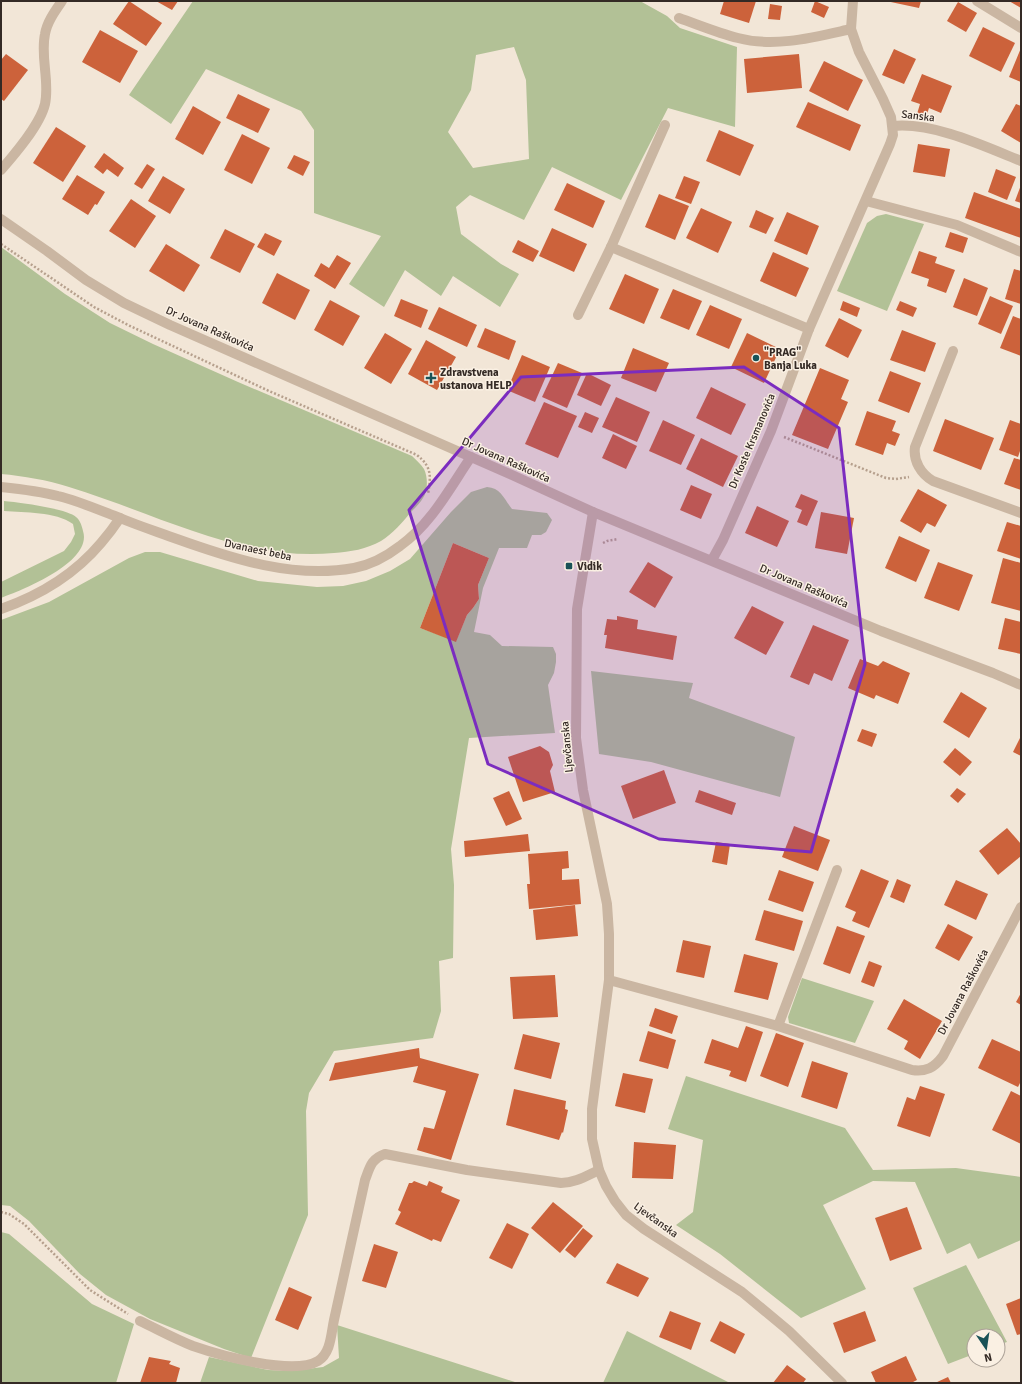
<svg xmlns="http://www.w3.org/2000/svg" width="1022" height="1384" font-family="Signika,sans-serif">
	<style>
		.green { fill: #b2c196; fill-rule: evenodd }
		.building { fill: #cc623b }
		.lines { fill: none; stroke-linecap: round; stroke-linejoin: round }
		.path { stroke: #b6a08d; stroke-width: 2.5; stroke-dasharray: 2 2; stroke-linecap: butt }
		.minor { stroke: #cab6a2; stroke-width: 10 }
		.marked { fill: #7b2cbf; fill-opacity: 0.2; stroke: #7b2cbf; stroke-width: 3; stroke-linejoin: round }
		.poi-dot { fill: #195257; stroke: #faf0e3; stroke-width: 1.5 }
		.labels { text-anchor: middle; dominant-baseline: central; stroke-width: 3; stroke-linejoin: round; paint-order: stroke }
		.street-label { font-size: 11px; fill: #342a25; stroke: #faf0e3 }
		.poi-label { font-size: 11px; font-weight: bold; fill: #342a25; stroke: #faf0e3; text-anchor: start }
	</style>
	<rect width="100%" height="100%" fill="#f2e6d7"/>
	<!-- green -->
	<g class="green">
		<path d="M 193,1 L 640,1 L 667,16 L 680,28 L 737,47 L 735,127 L 668,108 L 621,200 L 552,167 L 524,220 L 470,195 L 456,207 L 461,234 L 501,264 L 519,274 L 500,307 L 453,276 L 441,296 L 405,270 L 384,307 L 349,284 L 381,236 L 314,213 L 314,130 L 301,111 L 206,69 L 171,124 L 129,95 ZM 514,47 L 526,80 L 529,159 L 473,168 L 448,132 L 471,90 L 476,55 Z"/>
		<polygon points="886,214 924,224 887,311 837,291 867,223 877,216"/>
		<path d="M 1,247 L 65,294 L 110,323 L 153,344 L 238,382 L 412,456 C 416,460 421,464 424,469 C 428,477 428,491 423,498 C 420,503 415,508 411,512 C 403,522 392,534 381,541 C 367,549 350,552 334,553 C 242,562 155,513 69,487 C 47,480 24,476 1,474 Z"/>
		<path d="M 487,487 C 501,488 504,499 512,509 L 547,513 L 552,520 L 546,532 L 541,535 L 532,535 L 527,548 L 499,548 L 483,588 L 474,632 L 490,635 L 502,646 L 553,647 L 556,654 L 556,662 L 554,673 L 548,685 L 555,733 L 469,738 L 451,849 L 454,885 L 453,958 L 439,961 L 441,1011 L 433,1038 L 334,1051 L 309,1093 L 306,1111 L 308,1215 L 251,1358 L 224,1349 L 150,1319 L 106,1295 L 80,1274 L 29,1221 L 10,1206 L 1,1205 L 1,620 L 49,602 L 129,558 L 145,552 L 160,552 L 258,581 L 317,587 L 343,586 L 366,581 L 390,571 L 410,559 L 451,512 L 471,492 ZM 453,543 L 489,558 L 478,585 L 479,599 L 473,608 L 467,615 L 456,641 L 420,628 Z"/>
		<path d="M 4,501 C 18,502 68,509 76,517 C 80,520 82,526 83,531 C 93,562 23,590 1,598 L 1,582 L 64,551 L 71,542 L 75,534 L 73,524 C 55,511 25,513 4,511 Z"/>
		<polygon points="591,671 693,683 689,698 795,737 780,797 651,762 599,754"/>
		<polygon points="802,978 874,1001 855,1043 789,1023 788,1017"/>
		<polygon points="686,1076 845,1128 873,1170 956,1168 1021,1177 1021,1240 978,1259 970,1243 947,1254 915,1182 873,1181 823,1205 866,1289 801,1318 720,1254 676,1225 693,1212 703,1140 668,1129"/>
		<polygon points="1,1232 9,1234 92,1304 134,1324 116,1383 1,1383"/>
		<polygon points="966,1265 1007,1342 998,1345 998,1336 974,1336 974,1354 948,1364 913,1288"/>
		<polygon points="337,1325 518,1383 200,1383 209,1357 268,1370 291,1371 323,1367 339,1358"/>
		<polygon points="627,1331 730,1383 603,1383"/>
	</g>
	<!-- building -->
	<g class="building">
		<polygon points="129,1 162,23 146,46 113,24"/>
		<polygon points="156,1 178,1 172,10"/>
		<polygon points="724,1 756,1 749,23 720,14"/>
		<polygon points="815,1 829,7 824,18 811,12"/>
		<polygon points="886,1 921,1 919,8"/>
		<polygon points="1009,1 1021,1 1021,8"/>
		<polygon points="958,2 977,13 966,32 947,21"/>
		<polygon points="770,4 782,6 780,20 768,19"/>
		<polygon points="983,27 1015,43 1001,72 969,56"/>
		<polygon points="100,30 138,51 120,83 82,62"/>
		<polygon points="1021,48 1021,82 1009,77"/>
		<polygon points="894,49 916,59 904,84 882,75"/>
		<polygon points="6,54 28,70 4,101 1,99 1,60"/>
		<polygon points="799,54 802,88 747,93 744,59"/>
		<polygon points="824,61 863,80 848,111 809,91"/>
		<polygon points="922,74 952,86 941,113 929,108 926,117 917,114 920,104 911,101"/>
		<polygon points="238,94 270,109 258,133 226,118"/>
		<polygon points="808,102 861,125 850,151 796,127"/>
		<polygon points="1016,104 1021,106 1021,143 1001,131"/>
		<polygon points="193,106 221,122 203,155 175,139"/>
		<polygon points="56,127 86,146 63,182 33,163"/>
		<polygon points="719,130 754,145 740,176 706,161"/>
		<polygon points="242,134 270,148 252,184 224,170"/>
		<polygon points="918,144 950,149 945,177 913,172"/>
		<polygon points="104,153 124,168 118,177 107,169 103,174 94,167"/>
		<polygon points="294,155 310,162 303,176 287,168"/>
		<polygon points="147,164 155,169 142,189 134,184"/>
		<polygon points="996,169 1016,177 1007,200 988,192"/>
		<polygon points="77,175 105,192 97,205 95,204 88,215 62,199"/>
		<polygon points="163,176 185,189 170,214 148,201"/>
		<polygon points="684,176 700,182 691,204 675,198"/>
		<polygon points="567,183 605,201 593,228 554,210"/>
		<polygon points="1021,185 1021,203 1015,201"/>
		<polygon points="974,192 1021,209 1021,238 965,218"/>
		<polygon points="659,194 689,206 675,240 645,227"/>
		<polygon points="131,199 156,216 135,248 109,231"/>
		<polygon points="701,208 732,222 718,253 686,238"/>
		<polygon points="756,210 774,218 766,234 749,227"/>
		<polygon points="787,212 819,226 807,255 774,241"/>
		<polygon points="552,228 587,244 574,272 539,256"/>
		<polygon points="225,229 255,244 240,273 210,258"/>
		<polygon points="950,232 968,238 963,253 945,247"/>
		<polygon points="265,233 282,241 274,256 257,247"/>
		<polygon points="518,240 539,251 533,262 512,252"/>
		<polygon points="166,244 200,265 184,292 149,271"/>
		<polygon points="919,251 937,257 935,263 955,270 946,293 927,286 929,279 911,273"/>
		<polygon points="773,252 809,268 796,297 760,281"/>
		<polygon points="337,255 351,263 335,289 314,276 321,263 329,268"/>
		<polygon points="1014,269 1021,271 1021,304 1005,299"/>
		<polygon points="277,273 310,290 295,320 262,303"/>
		<polygon points="625,274 659,289 644,324 609,309"/>
		<polygon points="964,278 988,288 977,316 953,307"/>
		<polygon points="673,289 702,301 689,330 660,318"/>
		<polygon points="990,296 1013,306 1001,334 978,324"/>
		<polygon points="401,299 428,310 421,328 394,316"/>
		<polygon points="330,300 360,316 343,346 314,330"/>
		<polygon points="843,301 860,308 857,317 840,310"/>
		<polygon points="900,301 917,308 913,317 896,310"/>
		<polygon points="710,305 742,319 729,349 696,335"/>
		<polygon points="439,307 477,325 467,347 428,329"/>
		<polygon points="1013,316 1021,319 1021,356 1000,348"/>
		<polygon points="839,318 862,330 848,358 825,346"/>
		<polygon points="485,328 516,341 509,360 477,347"/>
		<polygon points="902,330 936,343 925,372 890,360"/>
		<polygon points="385,333 412,349 391,384 364,368"/>
		<polygon points="747,333 780,349 764,383 731,367"/>
		<polygon points="426,340 456,357 437,390 408,374"/>
		<polygon points="633,348 669,363 656,392 621,378"/>
		<polygon points="522,355 550,367 535,402 507,390"/>
		<polygon points="558,363 582,373 567,408 542,397"/>
		<polygon points="820,368 849,380 841,399 848,402 828,449 792,435"/>
		<polygon points="890,371 921,383 909,413 878,401"/>
		<polygon points="587,373 611,385 601,406 577,395"/>
		<polygon points="711,387 746,404 731,435 696,418"/>
		<polygon points="616,397 650,412 637,442 602,427"/>
		<polygon points="544,402 577,416 558,458 525,444"/>
		<polygon points="867,411 896,421 892,431 900,434 895,446 887,443 883,455 855,445"/>
		<polygon points="585,412 599,418 592,433 578,427"/>
		<polygon points="945,419 994,438 981,470 933,451"/>
		<polygon points="663,420 695,435 681,465 649,451"/>
		<polygon points="1010,420 1021,424 1021,448 1018,457 999,450"/>
		<polygon points="613,434 637,446 626,469 602,458"/>
		<polygon points="701,438 738,456 723,487 686,469"/>
		<polygon points="1014,458 1021,460 1021,490 1004,484"/>
		<polygon points="691,485 712,494 701,519 680,510"/>
		<polygon points="918,489 947,505 935,527 927,523 921,533 900,521"/>
		<polygon points="801,494 818,501 807,526 797,522 802,510 795,507"/>
		<polygon points="757,506 789,521 777,547 745,533"/>
		<polygon points="821,512 854,518 847,554 815,548"/>
		<polygon points="1007,522 1021,526 1021,559 997,551"/>
		<polygon points="899,536 930,550 916,582 885,568"/>
		<polygon points="453,543 489,558 478,585 479,599 473,608 467,615 456,642 420,628"/>
		<polygon points="1003,558 1021,563 1021,611 991,603"/>
		<polygon points="648,562 673,577 655,608 629,592"/>
		<polygon points="938,562 973,575 959,611 924,598"/>
		<polygon points="752,606 784,622 766,655 734,638"/>
		<polygon points="617,616 638,620 637,629 677,636 673,660 605,648 607,635 604,635 607,619 617,620"/>
		<polygon points="1005,618 1021,622 1021,654 998,649"/>
		<polygon points="813,625 849,640 832,681 814,673 809,685 790,677"/>
		<polygon points="860,659 878,666 883,661 910,673 898,704 876,695 874,699 848,688"/>
		<polygon points="961,692 987,708 969,738 943,722"/>
		<polygon points="862,729 877,734 872,747 857,741"/>
		<polygon points="1021,736 1021,756 1013,752"/>
		<polygon points="540,746 549,752 553,765 550,771 555,792 523,802 508,757"/>
		<polygon points="955,748 972,762 960,776 943,762"/>
		<polygon points="664,770 676,803 633,819 621,786"/>
		<polygon points="957,788 966,794 958,803 950,796"/>
		<polygon points="699,790 736,803 732,815 695,802"/>
		<polygon points="509,791 522,819 506,826 493,798"/>
		<polygon points="794,826 830,840 818,871 782,857"/>
		<polygon points="1007,828 1021,844 1021,856 998,875 979,851"/>
		<polygon points="528,834 530,851 465,857 464,841"/>
		<polygon points="716,842 730,844 727,865 712,862"/>
		<polygon points="568,851 569,868 562,869 562,880 579,879 581,904 529,909 527,884 530,884 528,854"/>
		<polygon points="861,869 889,881 869,928 852,921 856,912 845,907"/>
		<polygon points="779,870 814,882 803,912 768,900"/>
		<polygon points="897,879 911,885 904,903 890,897"/>
		<polygon points="956,880 988,894 976,920 944,905"/>
		<polygon points="575,905 578,936 536,940 533,910"/>
		<polygon points="764,910 803,921 794,951 755,940"/>
		<polygon points="948,924 973,937 959,961 935,948"/>
		<polygon points="837,926 865,936 850,974 823,964"/>
		<polygon points="683,940 711,946 704,978 676,972"/>
		<polygon points="744,954 778,963 768,1000 734,992"/>
		<polygon points="869,961 882,966 874,987 861,982"/>
		<polygon points="555,975 558,1017 513,1019 510,977"/>
		<polygon points="1021,993 1021,1005 1016,1002"/>
		<polygon points="904,999 942,1021 920,1059 904,1049 908,1041 887,1029"/>
		<polygon points="655,1008 678,1016 672,1034 649,1026"/>
		<polygon points="746,1026 763,1032 746,1082 729,1076 731,1071 704,1063 712,1039 738,1048"/>
		<polygon points="648,1031 676,1040 668,1069 639,1061"/>
		<polygon points="776,1033 804,1043 788,1087 760,1076"/>
		<polygon points="523,1034 560,1043 551,1079 514,1069"/>
		<polygon points="992,1039 1021,1052 1021,1081 1018,1087 978,1068"/>
		<polygon points="419,1048 420,1058 479,1074 451,1160 417,1150 424,1127 434,1129 446,1091 413,1082 418,1066 329,1081 335,1063"/>
		<polygon points="812,1061 848,1073 837,1109 801,1097"/>
		<polygon points="623,1073 653,1079 645,1113 615,1106"/>
		<polygon points="920,1086 945,1094 930,1137 897,1126 907,1097 915,1100"/>
		<polygon points="514,1089 566,1101 565,1109 568,1110 563,1133 562,1132 559,1140 506,1125"/>
		<polygon points="1011,1091 1021,1096 1021,1144 992,1130"/>
		<polygon points="634,1142 676,1145 673,1179 632,1178"/>
		<polygon points="414,1181 427,1186 429,1181 443,1187 441,1192 460,1200 441,1242 433,1239 432,1241 395,1224 401,1212 398,1210 409,1183 412,1183"/>
		<polygon points="553,1202 583,1226 560,1253 531,1228"/>
		<polygon points="907,1207 922,1249 890,1261 875,1218"/>
		<polygon points="507,1223 529,1234 512,1269 489,1258"/>
		<polygon points="583,1228 593,1236 575,1258 565,1250"/>
		<polygon points="374,1244 398,1252 386,1288 362,1281"/>
		<polygon points="617,1263 649,1278 638,1297 606,1283"/>
		<polygon points="289,1287 312,1297 298,1330 275,1320"/>
		<polygon points="1021,1298 1021,1334 1017,1335 1006,1304"/>
		<polygon points="670,1311 701,1323 691,1350 659,1337"/>
		<polygon points="865,1311 876,1341 844,1353 833,1323"/>
		<polygon points="720,1321 745,1334 735,1354 710,1341"/>
		<polygon points="906,1356 917,1380 911,1383 876,1383 871,1372"/>
		<polygon points="149,1357 171,1361 169,1364 180,1368 176,1383 140,1383"/>
		<polygon points="787,1365 806,1379 803,1383 773,1383"/>
		<polygon points="948,1377 951,1383 935,1383"/>
	</g>
	<g class="lines">
		<!-- path -->
		<g class="path">
			<path d="M 1,244 L 94,307 L 128,325 L 269,391 L 417,455 C 432,467 431,476 428,494"/>
			<polyline points="784,437 886,478 896,479 909,477"/>
			<polyline points="603,543 607,541 618,539"/>
			<polyline points="1,1212 9,1214 24,1224 90,1290 128,1314"/>
		</g>
		<!-- minor -->
		<g class="minor">
			<polyline points="977,1 1021,28"/>
			<path d="M 679,18 C 699,25 718,33 738,38 C 775,48 815,37 851,29"/>
			<path d="M 893,126 C 933,122 984,146 1021,161"/>
			<path d="M 1,170 C 15,154 40,125 45,104 C 50,81 40,57 45,34 C 47,22 55,11 62,1"/>
			<polyline points="866,201 957,225 1021,252"/>
			<polyline points="1,219 47,251 86,280 124,303 170,325 512,475 593,512 881,631 993,673 1021,685"/>
			<polyline points="611,247 809,329"/>
			<polyline points="578,315 611,247 665,125"/>
			<path d="M 953,351 L 915,447 C 913,461 921,474 933,481 L 1021,513"/>
			<path d="M 1,487 C 20,489 39,491 58,496 C 79,501 99,510 120,518 C 139,526 158,532 177,539 C 233,559 294,579 354,568 C 370,565 387,556 400,546 C 432,523 449,489 471,457"/>
			<polyline points="593,512 577,609 576,738 583,790 607,904 609,934 609,980 592,1109 592,1139 599,1170 606,1186 615,1201 626,1215 644,1229 742,1292 789,1331 842,1383"/>
			<polyline points="712,560 723,540 771,431 809,329 890,144 893,135 891,117 883,99 859,52 851,29 853,1"/>
			<path d="M 1,609 C 38,596 75,574 101,543 C 108,535 114,527 120,518"/>
			<path d="M 609,980 L 778,1026 L 912,1070 C 926,1072 934,1068 943,1056 L 1021,907"/>
			<polyline points="778,1026 837,870"/>
			<path d="M 140,1321 C 157,1329 175,1339 193,1346 C 219,1355 293,1376 318,1361 C 331,1353 331,1334 334,1320 L 365,1180 C 370,1167 371,1159 385,1154 L 467,1170 L 561,1183 C 575,1183 586,1176 599,1170"/>
		</g>
	</g>
	<!-- marked area -->
	<path class="marked" d="M 744,367 L 839,428 L 865,664 L 811,852 L 659,839 L 488,764 L 409,510 L 521,377 Z"/>
	<!-- markers -->
	<g class="poi-dot">
		<circle cx="756" cy="358" r="4"/>
		<path d="M429 372h4v4h4v4h-4v4h-4v-4h-4v-4h4z"/>
		<rect x="565" y="562" width="8" height="8" rx="2"/>
	</g>
	<g class="labels">
		<!-- street labels -->
		<g class="street-label">
			<text transform="translate(918 116) rotate(7)">Sanska</text>
			<text transform="translate(210 329) rotate(24)">Dr Jovana Raškovića</text>
			<text transform="translate(752 441) rotate(-67)">Dr Koste Krsmanovića</text>
			<text transform="translate(506 460) rotate(24)">Dr Jovana Raškovića</text>
			<text transform="translate(258 550) rotate(12)">Dvanaest beba</text>
			<text transform="translate(804 586) rotate(23)">Dr Jovana Raškovića</text>
			<text transform="translate(567 747) rotate(-95)">Ljevčanska</text>
			<text transform="translate(963 992) rotate(-62)">Dr Jovana Raškovića</text>
			<text transform="translate(656 1220) rotate(36)">Ljevčanska</text>
		</g>
		<!-- poi labels -->
		<g class="poi-label">
			<text x="764" y="352">"PRAG"<tspan x="764" dy="13">Banja Luka</tspan></text>
			<text x="440" y="372">Zdravstvena<tspan x="440" dy="13">ustanova HELP</tspan></text>
			<text x="577" y="566">Vidik</text>
		</g>
	</g>
	<!-- border -->
	<rect width="1022" height="1384" fill="none" stroke="#342a25" stroke-width="4"/>
	<!-- north arrow -->
	<g transform="translate(986 1348) rotate(167)"><circle r="19" fill="#faf0e3" stroke="#aba197"/>
	<path d="M0-3L7 15L0 10L-7 15Z" fill="#195257"/>
	<text y="-6" font-size="11" font-weight="bold" text-anchor="middle" fill="#342a25">N</text>
	</g>
</svg>
